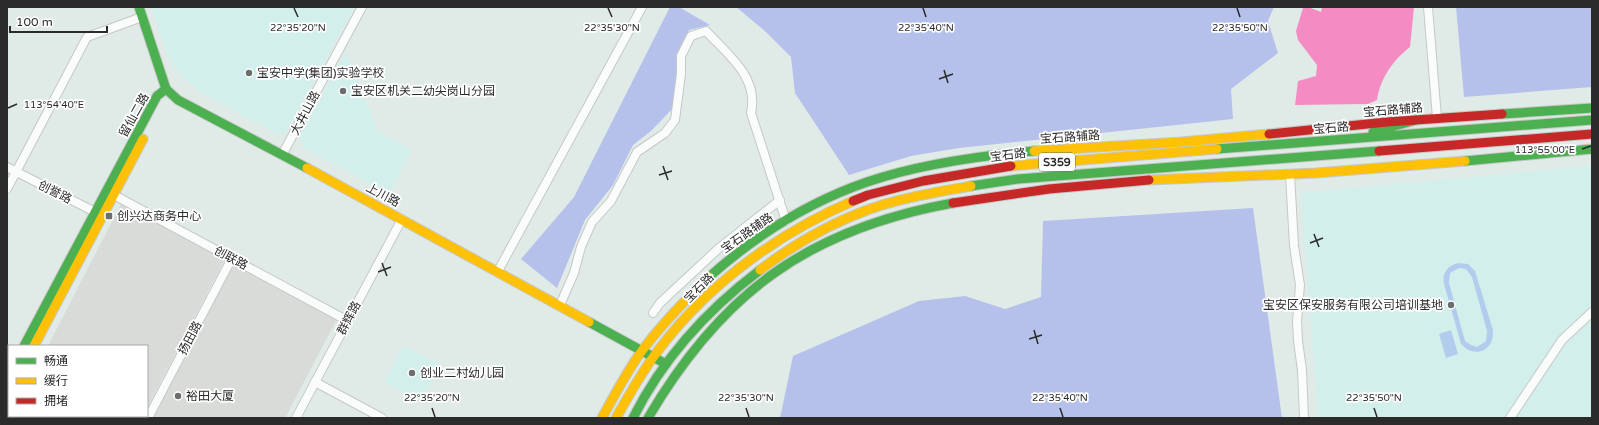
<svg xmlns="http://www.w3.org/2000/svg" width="1599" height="425" font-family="'Varela Round','Noto Sans SC',sans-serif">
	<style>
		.industrial { fill: #d8dbd7 }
		.education { fill: #d3efeb }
		.green { fill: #b5c1ea }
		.pitch { fill: #b2ccee; fill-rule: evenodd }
		.water { fill: #f48cc3 }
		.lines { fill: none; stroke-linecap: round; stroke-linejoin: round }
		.street-casing { stroke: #c6c8c6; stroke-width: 10 }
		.fast-casing { stroke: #c6c8c6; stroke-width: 11 }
		.slow-casing { stroke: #c6c8c6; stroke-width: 11 }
		.jam-casing { stroke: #c6c8c6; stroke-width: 11 }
		.street { stroke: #fafcfc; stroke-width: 8 }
		.fast { stroke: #4caf50; stroke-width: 9 }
		.slow { stroke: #ffc107; stroke-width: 9 }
		.jam { stroke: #c62828; stroke-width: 9 }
		.ticks { fill: none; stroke: #2b2b2b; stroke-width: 1.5 }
		.poi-dot { fill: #6a6e6d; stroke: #fff; stroke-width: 1.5 }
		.labels { text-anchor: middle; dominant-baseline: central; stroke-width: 3.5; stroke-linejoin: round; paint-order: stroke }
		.shield { fill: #fff; stroke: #6b6b6b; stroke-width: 1 }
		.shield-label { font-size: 11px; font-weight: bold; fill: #2b2b2b }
		.poi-label { font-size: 12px; fill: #2b2b2b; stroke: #fff; text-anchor: start }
		.street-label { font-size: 12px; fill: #2b2b2b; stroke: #fff }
		.ticks-label { font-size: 10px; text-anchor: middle; fill: #2b2b2b; stroke: #fff; stroke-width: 3.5; stroke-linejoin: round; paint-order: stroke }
	</style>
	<rect width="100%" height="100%" fill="#e0ebe8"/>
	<!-- industrial -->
	<g class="industrial">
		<polygon points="121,204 225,259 147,408 147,346 48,346"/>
		<polygon points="234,264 337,319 285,418 153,418"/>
		<polygon points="11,416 143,416 142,418 10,418"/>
	</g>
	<!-- education -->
	<g class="education">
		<polygon points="151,7 354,7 287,131 279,135 200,92 188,82 177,70 168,56"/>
		<polygon points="346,51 378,131 412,150 389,194 304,148 299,137"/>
		<polygon points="1592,166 1592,418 1318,418 1301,193"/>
		<polygon points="404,345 441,365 421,402 384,382"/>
	</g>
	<!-- green -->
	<g class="green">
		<polygon points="670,7 679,7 710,25 689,30 677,56 675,106 651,131 633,145 613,185 585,220 557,288 521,259 574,197"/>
		<polygon points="736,7 1274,7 1268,21 1278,53 1231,89 1233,119 959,148 911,156 849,175 795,93 791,57 766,32"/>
		<polygon points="1456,7 1592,7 1592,87 1464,97"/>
		<polygon points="1253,208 1282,418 780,418 793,356 919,301 965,296 1005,309 1041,297 1043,221"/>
	</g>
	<!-- pitch -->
	<g class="pitch">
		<path d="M 1458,263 L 1468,264 L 1475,271 L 1493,330 C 1495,351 1474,359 1461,344 L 1444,284 C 1442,273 1447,266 1458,263 ZM 1459,268 L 1466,269 L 1472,277 L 1487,331 L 1486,341 L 1477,347 L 1471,345 L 1465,341 L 1449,283 L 1450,273 Z"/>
		<polygon points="1451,330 1458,354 1446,358 1439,334"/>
	</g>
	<!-- water -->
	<path class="water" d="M 1308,7 L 1321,12 L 1322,7 L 1414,7 L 1410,47 C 1393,60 1380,79 1377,100 L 1368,104 L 1295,105 L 1298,81 L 1316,76 L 1317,65 L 1298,40 L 1296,31 L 1303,8 Z"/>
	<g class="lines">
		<defs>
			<g id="street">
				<polyline points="1428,7 1437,118"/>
				<polyline points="282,155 362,7"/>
				<polyline points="7,167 99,214"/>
				<polyline points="1290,174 1294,246 1300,285 1297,321 1298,341 1302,370 1304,418"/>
				<polyline points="7,189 87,37 142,17"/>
				<polyline points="114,195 348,321"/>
				<polyline points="498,271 642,7"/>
				<path d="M 560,305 L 574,273 L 581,247 L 592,222 L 611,201 L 637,152 L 665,133 L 675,120 L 681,74 L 681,56 L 691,36 L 706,31 C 728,55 759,77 751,113 L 786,221"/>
				<polyline points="653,313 660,303 718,249 780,200"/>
				<polyline points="7,350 9,351"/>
				<polyline points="315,382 382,418"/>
				<polyline points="148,418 232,258"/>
				<polyline points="296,418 402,219"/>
				<polyline points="1510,418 1562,340 1592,312"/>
			</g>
			<g id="fast">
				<polyline points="139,7 166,89 178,100 307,168"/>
				<polyline points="1502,114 1592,108"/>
				<polyline points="1373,132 1416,120"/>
				<polyline points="1217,149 1592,120"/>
				<polyline points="1465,161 1592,149"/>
				<polyline points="971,186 1018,179 1379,151"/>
				<path d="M 709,277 C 755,236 809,202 867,182 C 920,164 978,156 1034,151"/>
				<polyline points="589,322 666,364"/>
				<polyline points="24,346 157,96 166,89"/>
				<polyline points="7,378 9,374"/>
				<path d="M 633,418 C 663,358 707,310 760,270"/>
				<path d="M 648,418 C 722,292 809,229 953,203"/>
			</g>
			<g id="slow">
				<polyline points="1034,151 1181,142 1269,134"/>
				<polyline points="1011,166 1217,149"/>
				<polyline points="307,168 589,322"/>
				<polyline points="1149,180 1316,173 1465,161"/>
				<path d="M 760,270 C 793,245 831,223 870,209 C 902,198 937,192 971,186"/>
				<polyline points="34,346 143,139"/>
				<polyline points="7,396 9,392"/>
				<path d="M 602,418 C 614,396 626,373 641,352 C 661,325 684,301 709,277"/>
				<path d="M 616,418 C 626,400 637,381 649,363 C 699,291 772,236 853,201"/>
			</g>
			<g id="jam">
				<polyline points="1269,134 1387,122 1502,114"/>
				<polyline points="1379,151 1592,134"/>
				<polyline points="853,201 868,195 923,181 1011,166"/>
				<polyline points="953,203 1049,189 1149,180"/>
			</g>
		</defs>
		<!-- street casing -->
		<use href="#street" class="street-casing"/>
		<!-- fast casing -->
		<use href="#fast" class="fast-casing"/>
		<!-- slow casing -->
		<use href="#slow" class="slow-casing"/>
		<!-- jam casing -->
		<use href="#jam" class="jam-casing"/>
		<!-- street -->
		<use href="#street" class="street"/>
		<!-- fast -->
		<use href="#fast" class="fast"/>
		<!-- slow -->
		<use href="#slow" class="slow"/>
		<!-- jam -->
		<use href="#jam" class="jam"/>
	</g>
	<!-- ticks -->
	<path class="ticks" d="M 294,8 L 298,17M 608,8 L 612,17M 923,8 L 926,17M 1237,8 L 1240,17M 944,70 L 948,83M 939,79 L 953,74M 8,108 L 17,104M 1582,149 L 1591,146M 663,166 L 668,180M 659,175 L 672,171M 1314,234 L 1319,247M 1310,243 L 1323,238M 382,263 L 387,276M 378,272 L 391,267M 1034,330 L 1038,344M 1029,339 L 1042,335M 432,408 L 435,417M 746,408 L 749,417M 1060,408 L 1063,417M 1374,408 L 1377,417"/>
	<!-- markers -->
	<g class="poi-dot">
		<circle cx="249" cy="73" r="4"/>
		<circle cx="343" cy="91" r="4"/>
		<rect x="105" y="212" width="8" height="8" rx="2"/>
		<circle cx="1451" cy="305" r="4"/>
		<circle cx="412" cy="373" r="4"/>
		<circle cx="178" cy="396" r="4"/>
	</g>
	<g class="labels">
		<!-- shield labels -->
		<rect class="shield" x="1039" y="153" width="36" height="18" rx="3"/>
		<g class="shield-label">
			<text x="1057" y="162">S359</text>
		</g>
		<!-- poi labels -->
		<g class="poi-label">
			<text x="257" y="73">宝安中学(集团)实验学校</text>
			<text x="351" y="91">宝安区机关二幼尖岗山分园</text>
			<text x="117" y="216">创兴达商务中心</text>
			<text x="1443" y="305" text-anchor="end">宝安区保安服务有限公司培训基地</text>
			<text x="420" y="373">创业二村幼儿园</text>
			<text x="186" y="396">裕田大厦</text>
		</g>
		<!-- street labels -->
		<g class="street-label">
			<text transform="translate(1393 110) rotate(-5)">宝石路辅路</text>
			<text transform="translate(305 113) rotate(-62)">大井山路</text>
			<text transform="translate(134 115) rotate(-61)">留仙二路</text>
			<text transform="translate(1331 128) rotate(-5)">宝石路</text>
			<text transform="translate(1070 137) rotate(-4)">宝石路辅路</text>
			<text transform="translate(1008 155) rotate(-7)">宝石路</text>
			<text transform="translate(55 192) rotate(27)">创誉路</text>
			<text transform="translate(383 195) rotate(28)">上川路</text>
			<text transform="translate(747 233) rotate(-35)">宝石路辅路</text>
			<text transform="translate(231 258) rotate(28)">创联路</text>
			<text transform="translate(699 288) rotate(-45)">宝石路</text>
			<text transform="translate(349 318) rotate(-62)">群辉路</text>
			<text transform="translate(190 338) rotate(-62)">扬田路</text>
		</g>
	</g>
	<g class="ticks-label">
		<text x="298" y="31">22°35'20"N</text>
		<text x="612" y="31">22°35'30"N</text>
		<text x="926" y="31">22°35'40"N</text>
		<text x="1240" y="31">22°35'50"N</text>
		<text x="54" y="108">113°54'40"E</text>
		<text x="1545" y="153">113°55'00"E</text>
		<text x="432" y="401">22°35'20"N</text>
		<text x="746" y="401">22°35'30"N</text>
		<text x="1060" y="401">22°35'40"N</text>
		<text x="1374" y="401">22°35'50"N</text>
	</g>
	<!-- border -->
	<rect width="1599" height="425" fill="none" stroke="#2b2b2b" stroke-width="16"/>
	<!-- legend -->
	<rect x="8" y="345" width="140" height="72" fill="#ffffff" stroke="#aaaaaa"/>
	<rect x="16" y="358" width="20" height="6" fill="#4caf50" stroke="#aaaaaa"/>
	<text x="44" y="365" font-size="12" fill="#2b2b2b">畅通</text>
	<rect x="16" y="378" width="20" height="6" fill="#ffc107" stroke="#aaaaaa"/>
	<text x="44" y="385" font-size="12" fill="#2b2b2b">缓行</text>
	<rect x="16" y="398" width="20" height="6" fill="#c62828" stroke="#aaaaaa"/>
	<text x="44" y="405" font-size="12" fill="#2b2b2b">拥堵</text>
	<!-- scale -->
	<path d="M10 26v6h97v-6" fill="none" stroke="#2b2b2b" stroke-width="2"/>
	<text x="16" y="26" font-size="12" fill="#2b2b2b" stroke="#ffffff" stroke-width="3" paint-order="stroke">100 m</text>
</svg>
